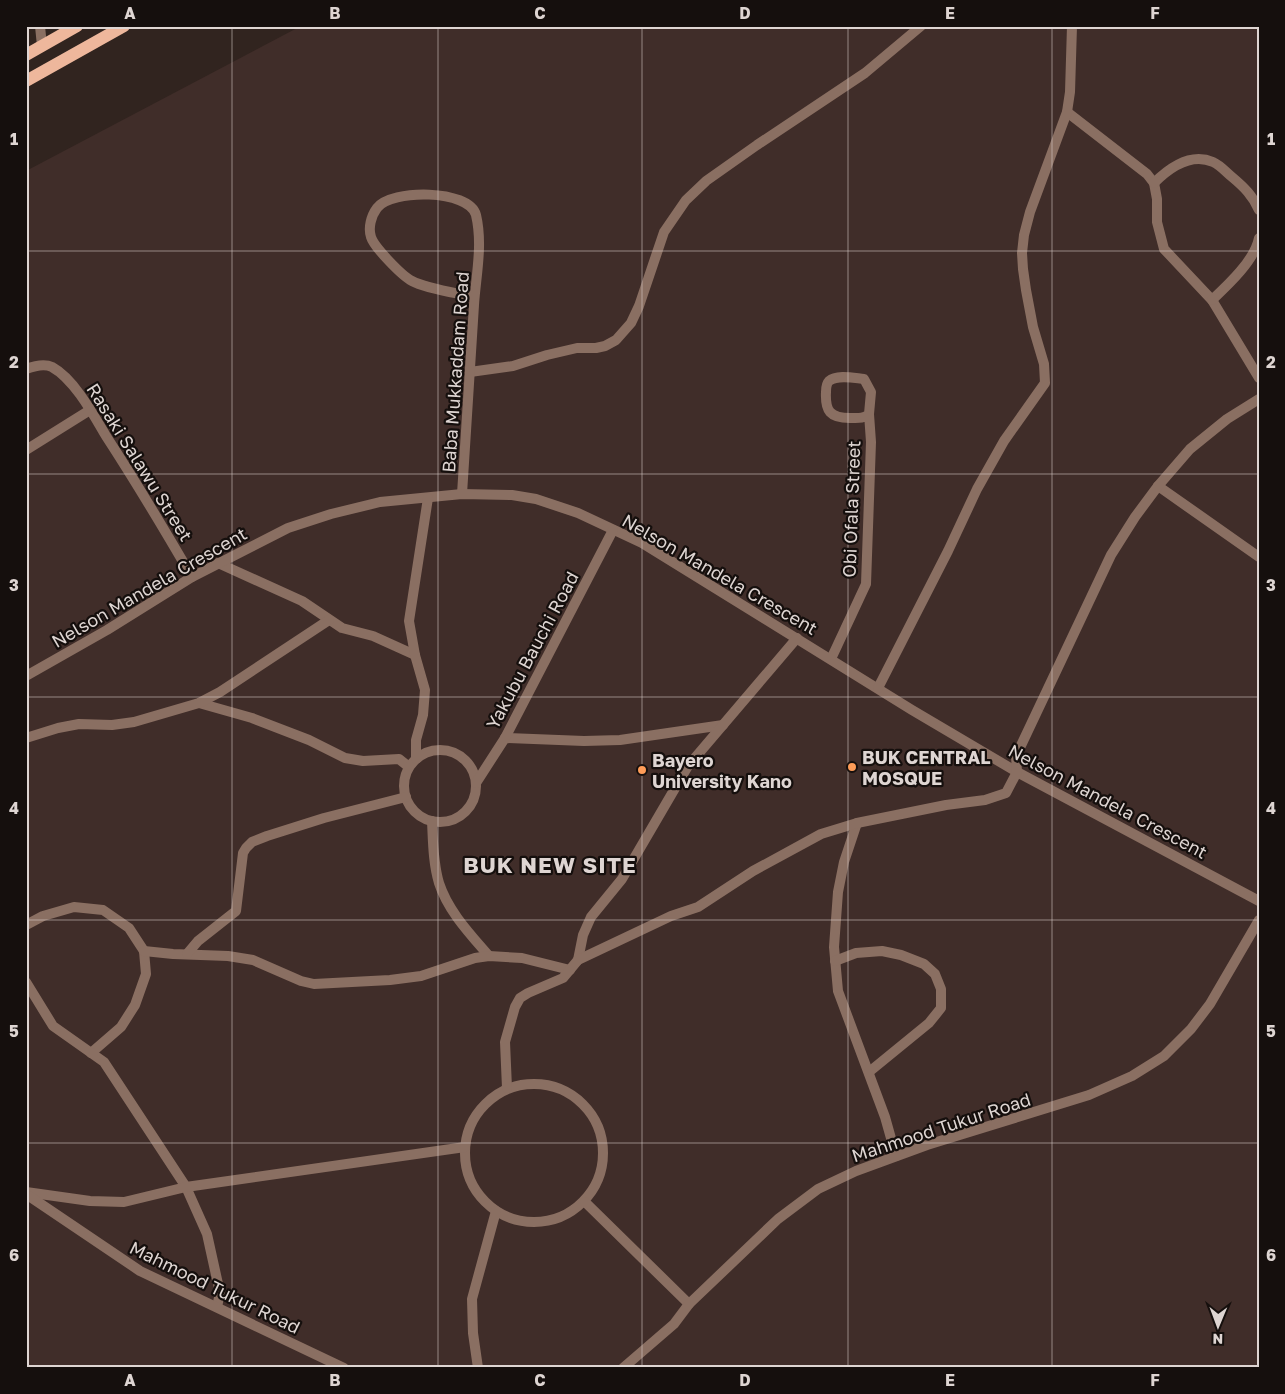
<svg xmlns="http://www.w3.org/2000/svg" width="1285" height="1394" font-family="'Golos Text',sans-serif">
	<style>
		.education { fill: #402d29 }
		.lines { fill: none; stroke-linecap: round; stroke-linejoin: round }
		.street { stroke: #8a6f62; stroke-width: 10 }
		.primary { stroke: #eeb79c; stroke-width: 12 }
		.grid { fill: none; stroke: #ded5d2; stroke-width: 1; stroke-opacity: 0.55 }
		.poi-dot { fill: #fe9c58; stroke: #150f0d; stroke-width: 2 }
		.labels { text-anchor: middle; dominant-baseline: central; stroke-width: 4.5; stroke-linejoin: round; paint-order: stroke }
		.street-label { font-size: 18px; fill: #ded5d2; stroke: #150f0d }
		.poi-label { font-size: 18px; font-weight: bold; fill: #ded5d2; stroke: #150f0d; text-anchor: start }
		.district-label { font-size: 22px; font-weight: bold; letter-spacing: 1px; fill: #ded5d2; stroke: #150f0d }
		.neatline { fill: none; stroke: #ded5d2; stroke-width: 2 }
		.grid-label { font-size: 16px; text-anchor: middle; font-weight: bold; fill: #ded5d2 }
	</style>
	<rect width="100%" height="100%" fill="#31241f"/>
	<!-- education -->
	<polygon class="education" points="301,26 1259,26 1259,1368 26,1368 26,171"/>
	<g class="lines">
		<!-- street -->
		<g class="street">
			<polyline points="40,26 42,46"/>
			<polyline points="1067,112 1147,174 1154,183 1157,199 1157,222 1164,249 1212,300 1259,378"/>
			<path d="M 1154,183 C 1169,168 1190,152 1213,162 C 1220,165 1226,172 1232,177 C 1244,187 1253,196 1259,210"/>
			<path d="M 1212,300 C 1228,285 1255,260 1259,238"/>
			<path d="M 26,369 C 34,366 44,363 52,367 C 74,379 93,414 106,436 C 136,482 164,529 192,577"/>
			<polyline points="470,372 513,366 547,355 577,348 596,348 605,346 616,340 631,323 639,306 664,232 686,200 706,181 757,145 865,73 921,26"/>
			<polyline points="26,450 90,410"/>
			<polyline points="1158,486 1259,557"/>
			<path d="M 462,494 C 466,431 470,368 474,305 C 476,275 483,245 476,215 C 469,189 391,189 377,208 C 371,216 368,228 371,237 C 374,247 402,276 412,281 C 427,289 457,293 474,297"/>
			<polyline points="218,563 302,601 342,628 373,636 415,655"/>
			<path d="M 831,659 L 866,584 L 871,442 L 869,414 L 871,392 L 864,379 C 854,378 837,374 829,381 C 826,384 826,388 826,392 C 825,411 830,418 850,418 C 858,418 863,419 869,414"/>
			<polyline points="26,676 107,630 192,577 288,528 331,514 380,502 462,494 512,495 536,499 578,513 642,543 912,710 1017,772 1259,901"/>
			<polyline points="878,688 948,551 977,489 1004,441 1045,383 1044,364 1033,327 1026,290 1023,269 1022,253 1024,235 1030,212 1067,112 1070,92 1072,26"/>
			<polyline points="199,703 252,718 309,740 345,758 363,761 399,759 409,767"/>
			<polyline points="26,738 58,728 79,724 112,725 134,722 199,703 220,692 329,620"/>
			<polyline points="505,738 584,741 620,740 723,725"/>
			<circle cx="440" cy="786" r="36"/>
			<polyline points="416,759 416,740 423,715 425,690 415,655 409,621 428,498"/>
			<polyline points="476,783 505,738 613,530"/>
			<path d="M 432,821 C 433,841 433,863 439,883 C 448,911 470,934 489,956"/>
			<polyline points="857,823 844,862 838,892 834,947 838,991 885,1117 896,1156"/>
			<polyline points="26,925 43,916 74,907 103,910 129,928 144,951 146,974 135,1005 121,1027 91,1053"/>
			<polyline points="144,951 173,954 228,956 253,960 301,981 314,984 390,980 421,976 475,958 489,956 522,958 570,970"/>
			<polyline points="187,954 198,941 236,911 243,853 246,848 252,842 267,836 324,818 406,797"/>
			<polyline points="578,960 583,935 591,917 622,879 688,766 797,638"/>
			<polyline points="835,961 856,953 882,951 901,955 924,964 935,974 941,989 941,1008 929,1023 869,1072"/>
			<polyline points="26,982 53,1026 104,1062 186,1187 207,1234 220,1293 217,1307"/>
			<circle cx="534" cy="1153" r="69"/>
			<polyline points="507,1088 505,1042 515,1007 520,998 528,993 563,978 578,960 671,916 698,907 753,871 821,834 857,823 946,805 985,800 1006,793 1017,772 1016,756 1111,555 1135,517 1158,486 1190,449 1227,419 1259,399"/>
			<polyline points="26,1192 90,1201 124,1202 186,1187 465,1147"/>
			<polyline points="26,1194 140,1271 344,1368"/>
			<polyline points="585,1202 689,1304"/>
			<polyline points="478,1368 473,1333 472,1299 496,1211"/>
			<polyline points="623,1368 674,1324 689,1304 778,1219 818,1189 856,1171 927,1145 1089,1095 1132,1076 1164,1056 1191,1029 1210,1004 1259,920"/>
		</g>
		<!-- primary -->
		<g class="primary">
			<polyline points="26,55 77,26"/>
			<polyline points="26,81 124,26"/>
		</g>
	</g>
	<!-- grid -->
	<path class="grid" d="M 232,26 L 232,1368M 438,26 L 438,1368M 642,26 L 642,1368M 848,26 L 848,1368M 1052,26 L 1052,1368M 26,251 L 1259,251M 26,474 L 1259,474M 26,697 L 1259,697M 26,920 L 1259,920M 26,1143 L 1259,1143"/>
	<!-- markers -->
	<g class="poi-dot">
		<circle cx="852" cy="767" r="5"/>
		<circle cx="642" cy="770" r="5"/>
	</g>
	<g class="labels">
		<!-- street labels -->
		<g class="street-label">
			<text transform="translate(455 372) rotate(-86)">Baba Mukkaddam Road</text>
			<text transform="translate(140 462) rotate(58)">Rasaki Salawu Street</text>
			<text transform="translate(851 509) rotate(-88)">Obi Ofala Street</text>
			<text transform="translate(720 574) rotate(30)">Nelson Mandela Crescent</text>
			<text transform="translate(149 587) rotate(-30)">Nelson Mandela Crescent</text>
			<text transform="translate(532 650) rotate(-62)">Yakubu Bauchi Road</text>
			<text transform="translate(1108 801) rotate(28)">Nelson Mandela Crescent</text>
			<text transform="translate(941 1127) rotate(-18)">Mahmood Tukur Road</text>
			<text transform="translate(215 1287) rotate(26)">Mahmood Tukur Road</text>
		</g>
		<!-- poi labels -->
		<g class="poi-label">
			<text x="862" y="757">BUK CENTRAL<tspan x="862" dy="21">MOSQUE</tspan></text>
			<text x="652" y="760">Bayero<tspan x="652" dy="21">University Kano</tspan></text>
		</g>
		<!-- district labels -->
		<g class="district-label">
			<text x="550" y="864">BUK NEW SITE</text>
		</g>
	</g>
	<!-- border -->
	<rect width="1285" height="1394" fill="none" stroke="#150f0d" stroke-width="55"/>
	<!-- north arrow -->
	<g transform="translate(1218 1326) rotate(181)" stroke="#150f0d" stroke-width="4" paint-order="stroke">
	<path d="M0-4L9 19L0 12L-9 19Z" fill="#ded5d2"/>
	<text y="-8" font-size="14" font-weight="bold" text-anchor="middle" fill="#ded5d2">N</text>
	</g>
	<rect x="28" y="28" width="1230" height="1338" class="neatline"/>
	<g class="grid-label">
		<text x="130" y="19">A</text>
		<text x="335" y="19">B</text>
		<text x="540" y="19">C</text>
		<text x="745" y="19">D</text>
		<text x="950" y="19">E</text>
		<text x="1155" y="19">F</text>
		<text x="14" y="145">1</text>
		<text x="1271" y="145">1</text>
		<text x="14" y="368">2</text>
		<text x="1271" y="368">2</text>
		<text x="14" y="591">3</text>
		<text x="1271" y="591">3</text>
		<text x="14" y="814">4</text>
		<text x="1271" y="814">4</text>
		<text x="14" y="1037">5</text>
		<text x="1271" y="1037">5</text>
		<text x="14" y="1261">6</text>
		<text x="1271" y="1261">6</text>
		<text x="130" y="1386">A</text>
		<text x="335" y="1386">B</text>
		<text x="540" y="1386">C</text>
		<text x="745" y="1386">D</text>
		<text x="950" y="1386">E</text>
		<text x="1155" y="1386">F</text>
	</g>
</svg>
